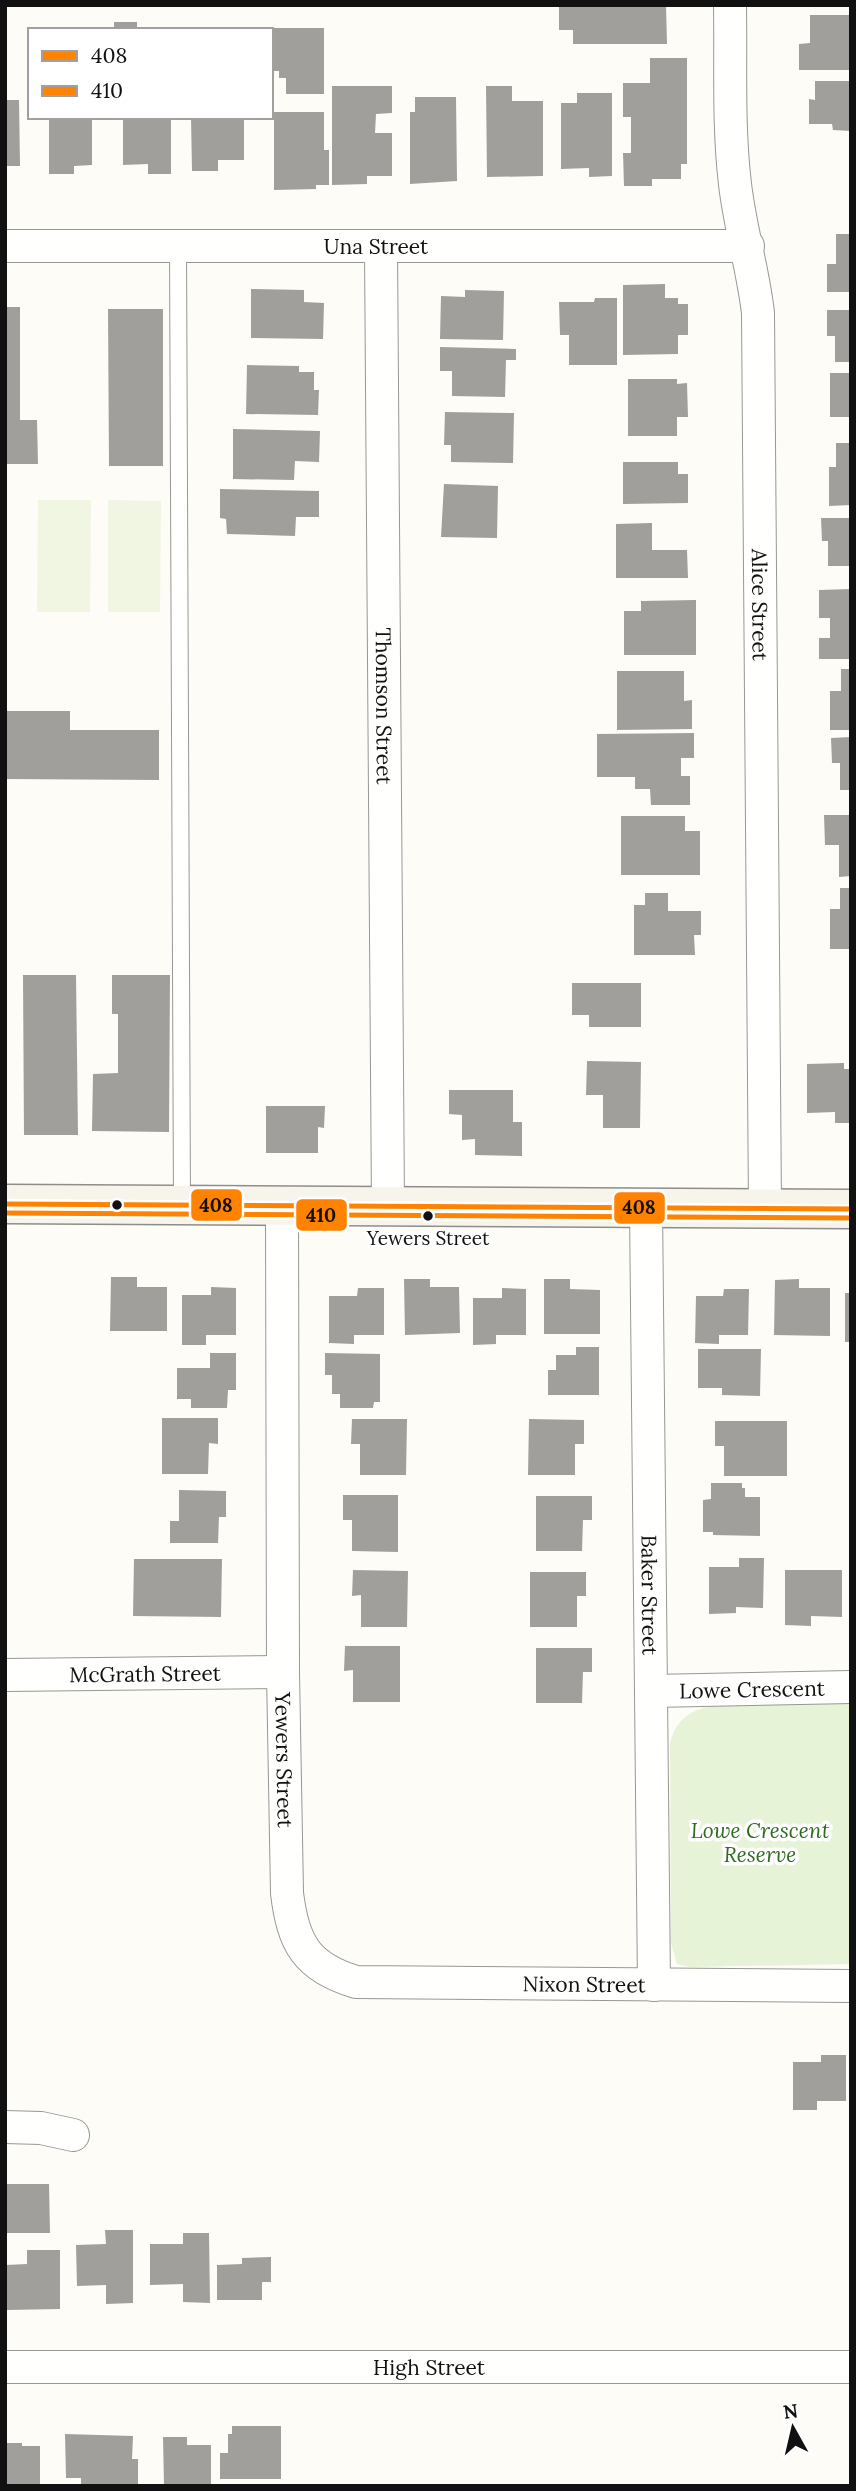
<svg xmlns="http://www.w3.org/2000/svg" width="856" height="2491" font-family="Lora,serif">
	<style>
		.green { fill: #e7f3d7 }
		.pitch { fill: #f0f6e1 }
		.building { fill: #a19f9c }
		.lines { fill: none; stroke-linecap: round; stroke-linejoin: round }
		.service-casing { stroke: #979795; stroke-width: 18 }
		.minor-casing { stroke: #979795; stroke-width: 34 }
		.secondary-casing { stroke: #8e8d8b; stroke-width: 41 }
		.service { stroke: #fffffe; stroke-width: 16 }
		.minor { stroke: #fffffe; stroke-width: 32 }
		.secondary { stroke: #f6f4eb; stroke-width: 38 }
		.bus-1-casing { stroke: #fff; stroke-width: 10 }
		.bus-2-casing { stroke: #fff; stroke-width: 10 }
		.bus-1 { stroke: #ff8200; stroke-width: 5 }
		.bus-2 { stroke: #ff8200; stroke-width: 5 }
		.bus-dot { fill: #111; stroke: #fff; stroke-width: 2.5 }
		.labels { text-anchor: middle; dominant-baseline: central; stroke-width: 7; stroke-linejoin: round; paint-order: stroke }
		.bus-label { font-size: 19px; fill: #111; stroke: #fff }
		.street-label { font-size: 21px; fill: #111; stroke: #fff }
		.park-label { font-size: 21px; font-style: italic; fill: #2f6b1f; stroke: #fff }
		.line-badge { stroke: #fff; stroke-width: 2.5 }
		.pale-badge-label { font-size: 19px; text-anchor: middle; font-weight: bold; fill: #111 }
	</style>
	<rect width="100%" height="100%" fill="#fdfcf7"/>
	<!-- green -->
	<path class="green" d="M 851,1703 L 851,1964 L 689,1967 L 677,1964 L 671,1943 L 670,1743 C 675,1721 690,1710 711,1706 Z"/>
	<!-- pitch -->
	<g class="pitch">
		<polygon points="38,500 91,500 90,612 37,612"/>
		<polygon points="108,500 161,501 160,612 108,612"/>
	</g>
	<!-- building -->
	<g class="building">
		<polygon points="559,5 666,5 667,44 573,44 573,30 559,30"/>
		<polygon points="810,15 851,15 851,70 799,70 799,44 810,43"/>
		<rect x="114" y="22" width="23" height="8"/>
		<polygon points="271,28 324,28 324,94 286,94 286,78 279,78 279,71 271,71"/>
		<polygon points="650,58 687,58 687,164 681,164 681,179 652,179 652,186 624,186 623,153 631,153 631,117 623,117 623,83 650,83"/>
		<polygon points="815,81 851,81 851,131 833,130 832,124 809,124 809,99 815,100"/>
		<polygon points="332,86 392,86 392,113 376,114 375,133 392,133 392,176 367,176 367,184 332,185"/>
		<polygon points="486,86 512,86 512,101 543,101 543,176 487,177"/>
		<polygon points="577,93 612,93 612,176 589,177 589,168 561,169 561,103 577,103"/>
		<polygon points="415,97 456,97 457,181 410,184 410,112 415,112"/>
		<polygon points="5,100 19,100 20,166 5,166"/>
		<polygon points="274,112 324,112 324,150 329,150 329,185 316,185 316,189 274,190"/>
		<polygon points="49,117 92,117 92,165 74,166 74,174 49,174"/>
		<polygon points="123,117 171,117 171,174 148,174 148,164 123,165"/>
		<polygon points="191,117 244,117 244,160 218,160 218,171 192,171"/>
		<polygon points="836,234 851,234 851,292 827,292 827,264 836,264"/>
		<polygon points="665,284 665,298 678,298 678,304 688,304 688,335 678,335 678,354 623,355 623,285"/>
		<polygon points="251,289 304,290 304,302 324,303 323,339 251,338"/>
		<polygon points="465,290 504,291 503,340 440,339 441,296 465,297"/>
		<polygon points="595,298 617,298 617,365 569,365 569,335 560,335 559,302 594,302"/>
		<polygon points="5,307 20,307 20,420 37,420 38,464 5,464"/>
		<polygon points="108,309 163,309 163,466 109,466"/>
		<polygon points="827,310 851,310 851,362 835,362 835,336 827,336"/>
		<polygon points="440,347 516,349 516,360 506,360 505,397 452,396 452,371 440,371"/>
		<polygon points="247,365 299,366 299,372 314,372 314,390 319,390 318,415 246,414"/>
		<rect x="830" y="373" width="21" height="44"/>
		<polygon points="628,379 677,379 677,384 687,383 688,417 677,417 677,436 628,436"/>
		<polygon points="445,412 514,413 513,463 451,462 451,445 444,445"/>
		<polygon points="233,429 320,431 319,462 295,461 294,480 233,479"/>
		<polygon points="836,443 851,443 851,505 829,506 829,467 836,467"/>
		<polygon points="623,462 678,462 678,474 688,474 688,503 623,504"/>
		<polygon points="444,484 498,486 497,538 441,537"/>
		<polygon points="220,489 319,491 319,517 296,517 295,536 227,534 226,519 220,518"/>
		<polygon points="821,518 851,518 851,566 828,566 828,541 822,541"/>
		<polygon points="652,523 652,550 687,550 688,578 616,578 616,524"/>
		<polygon points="851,589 850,659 819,659 819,638 830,638 830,618 819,618 819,590"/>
		<polygon points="696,600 696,655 624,655 624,611 641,611 641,601"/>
		<polygon points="841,669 851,669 851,730 830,730 830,691 841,691"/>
		<polygon points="617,671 684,671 684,701 692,700 692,729 617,730"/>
		<polygon points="5,711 70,711 70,730 159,730 159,780 5,779"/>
		<polygon points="694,733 694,758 681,758 681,776 690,776 690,805 651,805 650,789 635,789 635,777 597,777 597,734"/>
		<polygon points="851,737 851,790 840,790 840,763 832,763 831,738"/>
		<polygon points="824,815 851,815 851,876 839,877 839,845 825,845"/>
		<polygon points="621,816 685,816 685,831 700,831 700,875 621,875"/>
		<polygon points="840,888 851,888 851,949 830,949 830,909 840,909"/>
		<polygon points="645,893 668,893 668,911 701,911 701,935 694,935 695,955 634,955 634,905 645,905"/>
		<polygon points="23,975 76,975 78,1135 24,1135"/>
		<polygon points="112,975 170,975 169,1132 92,1131 93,1074 118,1073 118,1014 112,1014"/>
		<polygon points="572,983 641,983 641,1027 589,1027 589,1015 572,1015"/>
		<polygon points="587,1061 641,1062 640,1128 603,1128 603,1095 586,1095"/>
		<polygon points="844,1063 844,1069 851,1069 851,1123 835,1123 835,1112 807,1113 807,1064"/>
		<polygon points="449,1090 513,1090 513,1122 522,1122 522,1156 475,1155 475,1139 462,1140 462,1115 449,1114"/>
		<polygon points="266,1106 325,1106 324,1128 318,1127 318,1153 266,1153"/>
		<polygon points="111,1277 137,1277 137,1287 167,1287 167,1331 110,1331"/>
		<polygon points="404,1279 430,1279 430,1287 459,1287 460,1333 405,1335"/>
		<polygon points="544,1279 570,1279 570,1289 600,1290 600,1334 544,1334"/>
		<polygon points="799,1279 799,1288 830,1288 830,1336 774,1335 775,1280"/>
		<polygon points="211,1287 236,1288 236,1335 206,1335 206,1345 182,1345 182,1295 211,1295"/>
		<polygon points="358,1288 384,1288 384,1335 354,1335 354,1344 329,1343 329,1296 357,1296"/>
		<polygon points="502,1288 526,1289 526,1335 496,1335 496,1344 473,1345 473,1298 502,1298"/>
		<polygon points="724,1289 749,1289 748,1335 719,1335 719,1344 695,1343 696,1296 723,1296"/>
		<rect x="845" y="1293" width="6" height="49"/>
		<polygon points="576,1347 599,1347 599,1395 548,1395 548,1370 556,1370 556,1355 576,1355"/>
		<polygon points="698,1349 761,1349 760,1396 722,1395 722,1388 698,1388"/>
		<polygon points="210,1353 236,1353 236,1390 228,1390 227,1408 191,1408 191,1399 177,1399 177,1368 210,1368"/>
		<polygon points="325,1353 380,1354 380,1402 374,1402 373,1408 340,1408 340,1394 332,1394 332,1375 325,1375"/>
		<polygon points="162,1418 218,1418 218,1444 209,1443 208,1474 162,1474"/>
		<polygon points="352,1419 407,1419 406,1475 360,1475 360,1444 351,1444"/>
		<polygon points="529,1419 584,1420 584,1444 575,1444 575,1475 528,1475"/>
		<polygon points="715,1421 787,1421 787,1476 724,1476 724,1446 715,1446"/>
		<polygon points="711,1483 742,1483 742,1488 745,1488 745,1497 760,1497 760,1536 713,1535 713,1532 703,1532 703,1500 711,1499"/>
		<polygon points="179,1490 226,1491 226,1517 219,1517 218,1543 170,1543 170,1521 179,1521"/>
		<polygon points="343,1495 398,1495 398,1552 352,1551 352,1520 343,1520"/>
		<polygon points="536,1496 592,1496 592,1520 583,1520 582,1551 536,1551"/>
		<polygon points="739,1558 764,1558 763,1608 736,1607 736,1613 709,1614 709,1567 739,1567"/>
		<polygon points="134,1559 222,1559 221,1617 133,1616"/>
		<polygon points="353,1570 408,1571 407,1627 361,1627 361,1595 352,1596"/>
		<polygon points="785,1570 842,1570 842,1617 811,1616 811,1626 785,1625"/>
		<polygon points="530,1572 586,1572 586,1596 577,1596 577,1627 530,1627"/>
		<polygon points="345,1646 400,1646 400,1702 353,1702 353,1670 344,1671"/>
		<polygon points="536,1648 592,1648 592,1672 583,1672 582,1703 536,1703"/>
		<polygon points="821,2055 846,2055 846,2101 817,2101 817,2110 793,2110 793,2062 821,2062"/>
		<polygon points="5,2184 49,2184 50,2233 5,2233"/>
		<polygon points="105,2230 133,2230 133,2303 106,2304 106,2285 77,2286 76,2245 106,2244"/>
		<polygon points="183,2233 209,2233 210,2303 183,2302 183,2284 150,2285 150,2244 183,2244"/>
		<polygon points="27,2250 60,2250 60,2309 7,2310 6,2265 27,2264"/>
		<polygon points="271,2257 271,2282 262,2282 262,2300 217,2300 217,2265 242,2264 242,2258"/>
		<polygon points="232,2426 281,2426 281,2479 220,2479 220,2453 228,2453 228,2434 232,2434"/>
		<polygon points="65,2434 133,2436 132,2459 138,2459 138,2486 81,2486 81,2478 66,2478"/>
		<polygon points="163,2437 187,2437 187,2445 211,2445 211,2484 164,2485"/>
		<polygon points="5,2443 22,2443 22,2446 40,2446 40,2486 5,2486"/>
	</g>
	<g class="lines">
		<defs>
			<polyline id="service" points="178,247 182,1205"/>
			<g id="minor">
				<path id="s1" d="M 730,5 C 731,65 728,125 735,184 C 740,228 753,269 758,313 L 765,1208"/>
				<path id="s2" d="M 5,246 L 748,246"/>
				<path id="s3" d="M 381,248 L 388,1207"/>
				<path id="s4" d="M 282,1207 L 283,1672 L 287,1893 C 293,1943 306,1967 356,1982 L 851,1986"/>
				<path id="s5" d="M 646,1207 L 654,1985"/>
				<path id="s6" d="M 5,1675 L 283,1672"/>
				<path id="s7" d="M 652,1691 L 851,1687"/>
				<polyline points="5,2127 41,2128 73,2135"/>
				<path id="s8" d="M 5,2367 L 851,2367"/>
			</g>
			<polyline id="secondary" points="5,1204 851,1209"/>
		</defs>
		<!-- service casing -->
		<use href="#service" class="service-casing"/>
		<!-- minor casing -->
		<use href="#minor" class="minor-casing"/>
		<!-- secondary casing -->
		<use href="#secondary" class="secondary-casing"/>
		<!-- service -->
		<use href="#service" class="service"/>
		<!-- minor -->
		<use href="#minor" class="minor"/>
		<!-- secondary -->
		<use href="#secondary" class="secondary"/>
		<defs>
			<polyline id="bus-1" points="5,1204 851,1209"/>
			<polyline id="bus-2" points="5,1213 851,1218"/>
		</defs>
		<!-- bus-1 casing -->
		<use href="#bus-1" class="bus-1-casing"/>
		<!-- bus-2 casing -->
		<use href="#bus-2" class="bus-2-casing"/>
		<!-- bus-1 -->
		<use href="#bus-1" class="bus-1"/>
		<!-- bus-2 -->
		<use href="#bus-2" class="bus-2"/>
	</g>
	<!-- markers -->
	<g class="bus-dot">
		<circle cx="117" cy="1205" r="6"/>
		<circle cx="428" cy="1216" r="6"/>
	</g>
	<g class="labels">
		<!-- bus labels -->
		<g class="bus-label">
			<text x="428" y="1238">Yewers Street</text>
		</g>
		<!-- street labels -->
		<g class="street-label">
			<text stroke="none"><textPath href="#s2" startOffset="371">Una Street</textPath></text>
			<text stroke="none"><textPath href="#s1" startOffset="602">Alice Street</textPath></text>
			<text stroke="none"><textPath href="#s3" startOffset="458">Thomson Street</textPath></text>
			<text stroke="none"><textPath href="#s5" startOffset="388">Baker Street</textPath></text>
			<text stroke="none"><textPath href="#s6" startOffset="140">McGrath Street</textPath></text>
			<text stroke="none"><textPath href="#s7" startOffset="100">Lowe Crescent</textPath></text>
			<text stroke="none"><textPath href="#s4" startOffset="553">Yewers Street</textPath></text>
			<text stroke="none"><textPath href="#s4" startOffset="1036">Nixon Street</textPath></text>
			<text stroke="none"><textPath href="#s8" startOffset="424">High Street</textPath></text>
		</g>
		<!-- park labels -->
		<g class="park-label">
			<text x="760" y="1830">Lowe Crescent<tspan x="760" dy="24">Reserve</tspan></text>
		</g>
	</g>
	<g class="line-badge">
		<rect x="190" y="1188" width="53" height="34" rx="7" fill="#ff8200"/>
		<rect x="613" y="1191" width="53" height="34" rx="7" fill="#ff8200"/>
		<rect x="295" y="1198" width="53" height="34" rx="7" fill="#ff8200"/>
	</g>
	<g class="pale-badge-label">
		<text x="216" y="1212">408</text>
		<text x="639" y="1214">408</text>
		<text x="321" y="1222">410</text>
	</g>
	<!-- border -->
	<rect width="856" height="2491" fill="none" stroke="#111111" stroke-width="14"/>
	<!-- legend -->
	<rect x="28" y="28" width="245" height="91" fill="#ffffff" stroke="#a0a0a0" stroke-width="2"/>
	<rect x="42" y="51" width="35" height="10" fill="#ff8200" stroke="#a0a0a0" stroke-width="2"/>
	<text x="91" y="63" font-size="21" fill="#111111">408</text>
	<rect x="42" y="86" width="35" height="10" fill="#ff8200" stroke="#a0a0a0" stroke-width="2"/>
	<text x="91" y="98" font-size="21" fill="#111111">410</text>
	<!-- north arrow -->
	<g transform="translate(793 2428) rotate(352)" stroke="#ffffff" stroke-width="5" paint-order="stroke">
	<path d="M0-5L12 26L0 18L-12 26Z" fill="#111111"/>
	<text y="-10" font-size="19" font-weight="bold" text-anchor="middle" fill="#111111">N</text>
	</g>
</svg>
